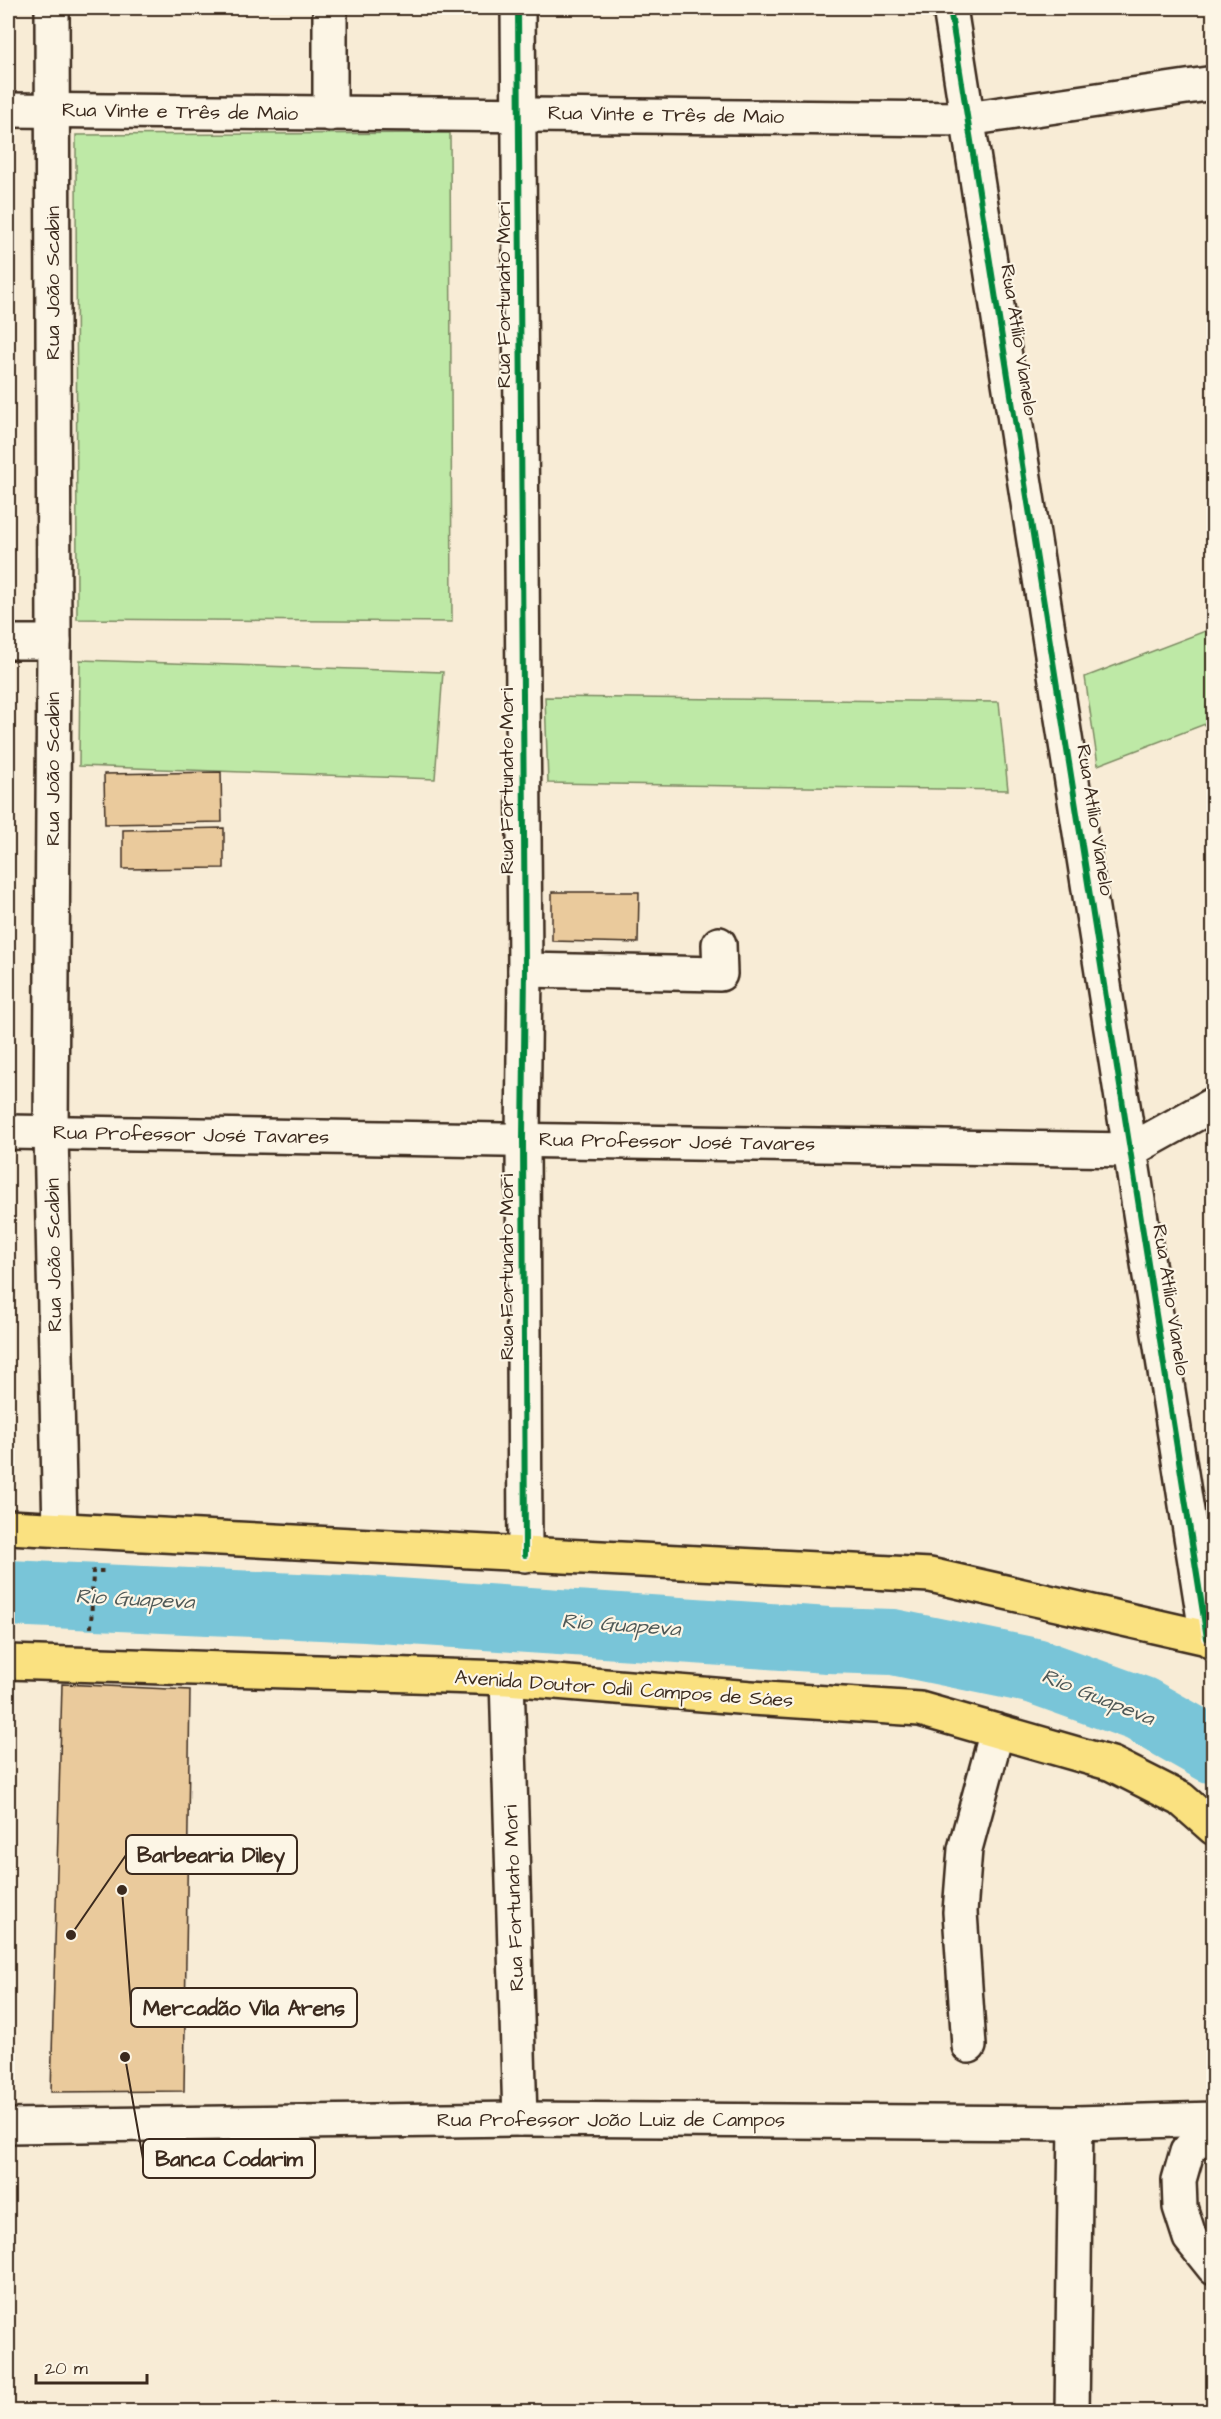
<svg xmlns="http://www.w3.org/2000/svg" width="1221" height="2419" font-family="'Architects Daughter',sans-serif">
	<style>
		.green { fill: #bee9a6; stroke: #7c8a62; stroke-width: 1.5 }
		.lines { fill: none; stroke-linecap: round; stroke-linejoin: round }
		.river { stroke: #79c5d8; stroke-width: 66 }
		.building { fill: #eaca9c; stroke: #3b2a1e; stroke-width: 1.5 }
		.minor-casing { stroke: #3b2a1e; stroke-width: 38 }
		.major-casing { stroke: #3b2a1e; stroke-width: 38 }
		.path { stroke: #3b2a1e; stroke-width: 4; stroke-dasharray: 4.5 4.5; stroke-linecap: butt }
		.minor { stroke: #fcf5e5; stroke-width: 33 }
		.major { stroke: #fae180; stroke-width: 33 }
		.cycleway-casing { stroke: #fcf5e5; stroke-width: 10 }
		.cycleway { stroke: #00873e; stroke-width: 6 }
		.labels { text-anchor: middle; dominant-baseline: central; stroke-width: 4.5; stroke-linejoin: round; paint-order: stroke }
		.street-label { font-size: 20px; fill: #3b2a1e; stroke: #fcf5e5 }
		.water-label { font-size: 21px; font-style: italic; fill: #4e5856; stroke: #fcf5e5 }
		.leader { fill: none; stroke: #3b2a1e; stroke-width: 2 }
		.callout-dot { fill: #3b2a1e; stroke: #fcf5e5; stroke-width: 2 }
		.callout { fill: #fcf5e5; stroke: #3b2a1e; stroke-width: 2 }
		.callout-label { font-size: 21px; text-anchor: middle; font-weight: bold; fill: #3b2a1e }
	</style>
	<rect width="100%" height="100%" fill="#f8ecd6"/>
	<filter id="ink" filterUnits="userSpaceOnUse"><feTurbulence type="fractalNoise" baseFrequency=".0167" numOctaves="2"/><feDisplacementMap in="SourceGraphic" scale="12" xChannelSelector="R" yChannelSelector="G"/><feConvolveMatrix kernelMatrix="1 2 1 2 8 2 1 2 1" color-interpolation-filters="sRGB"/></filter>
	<g filter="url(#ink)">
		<!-- green -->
		<g class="green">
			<polygon points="450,133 452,622 77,619 76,135"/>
			<polygon points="1213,628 1213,721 1098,765 1085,677"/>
			<polygon points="80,660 443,672 435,779 79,766"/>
			<polygon points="545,697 999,702 1008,790 548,783"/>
		</g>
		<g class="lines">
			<!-- river -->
			<polyline class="river" points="8,1593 366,1609 828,1640 893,1642 1035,1671 1140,1709 1214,1751"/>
		</g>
		<!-- building -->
		<g class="building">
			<polygon points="221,772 222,822 105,824 104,774"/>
			<polygon points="224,828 224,868 123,869 123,830"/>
			<polygon points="552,892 639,892 638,943 552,941"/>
			<rect x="8" y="1160" width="2" height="76"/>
			<polygon points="62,1684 190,1690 184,2091 51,2092"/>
		</g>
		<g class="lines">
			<defs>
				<g id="minor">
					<polyline points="52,8 54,642 51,1134 60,1530"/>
					<polyline points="330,8 330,114"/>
					<polyline points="518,8 525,970 523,1139 525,1555"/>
					<polyline points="950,8 1207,1638"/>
					<polyline points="8,110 967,119 1214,83"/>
					<polyline points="8,642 54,642"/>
					<polyline points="525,970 720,974 719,944"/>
					<polyline points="8,1132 1131,1150 1214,1104"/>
					<polyline points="507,1678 520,2119"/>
					<polyline points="969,2046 960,1912 965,1849 997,1731"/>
					<polyline points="1214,2121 1187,2152 1179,2180 1180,2207 1190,2238 1214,2268"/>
					<polyline points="8,2126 520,2119 1076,2123 1214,2119"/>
					<polyline points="1072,2412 1076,2123"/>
				</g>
				<g id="major">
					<polyline points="8,1527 930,1575 1207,1638 1214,1643"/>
					<polyline points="8,1662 507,1678 751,1698 920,1709 1112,1764 1181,1799 1214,1828"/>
				</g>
			</defs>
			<!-- minor casing -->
			<use href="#minor" class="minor-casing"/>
			<!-- major casing -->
			<use href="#major" class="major-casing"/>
			<!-- path -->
			<polyline class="path" points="91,1628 93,1571 106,1571"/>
			<!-- minor -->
			<use href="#minor" class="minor"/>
			<!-- major -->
			<use href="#major" class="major"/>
			<defs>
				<g id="cycleway">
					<polyline points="518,8 525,970 523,1139 525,1555"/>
					<polyline points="950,8 1207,1638"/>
				</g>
			</defs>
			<!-- cycleway casing -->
			<use href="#cycleway" class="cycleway-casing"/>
			<!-- cycleway -->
			<use href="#cycleway" class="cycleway"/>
		</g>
	</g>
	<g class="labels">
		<!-- street labels -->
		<g class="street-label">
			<text transform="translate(180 112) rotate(1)">Rua Vinte e Três de Maio</text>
			<text transform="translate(666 115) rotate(1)">Rua Vinte e Três de Maio</text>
			<text transform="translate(53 283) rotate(-90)">Rua João Scabin</text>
			<text transform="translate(504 295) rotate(-90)">Rua Fortunato Mori</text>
			<text transform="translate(1019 340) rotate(81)">Rua Atílio Vianelo</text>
			<text transform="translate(53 769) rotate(-90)">Rua João Scabin</text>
			<text transform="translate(507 781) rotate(-90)">Rua Fortunato Mori</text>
			<text transform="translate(1095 820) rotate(81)">Rua Atílio Vianelo</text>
			<text transform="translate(191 1135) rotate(1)">Rua Professor José Tavares</text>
			<text transform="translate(677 1142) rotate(1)">Rua Professor José Tavares</text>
			<text transform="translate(54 1255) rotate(-91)">Rua João Scabin</text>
			<text transform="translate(507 1267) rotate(-90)">Rua Fortunato Mori</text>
			<text transform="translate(1171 1300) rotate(81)">Rua Atílio Vianelo</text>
			<text transform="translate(624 1689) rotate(4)">Avenida Doutor Odil Campos de Sáes</text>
			<text transform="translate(514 1898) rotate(-92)">Rua Fortunato Mori</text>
			<text x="611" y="2120">Rua Professor João Luiz de Campos</text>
		</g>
		<!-- water labels -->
		<g class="water-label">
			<text transform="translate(135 1599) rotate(3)">Rio Guapeva</text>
			<text transform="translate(621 1625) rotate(4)">Rio Guapeva</text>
			<text transform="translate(1098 1697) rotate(22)">Rio Guapeva</text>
		</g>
	</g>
	<!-- callouts -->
	<path class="leader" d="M71 1935L126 1855M122 1890L131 2008M125 2057L143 2159"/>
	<g class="callout-dot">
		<circle cx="71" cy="1935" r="6"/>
		<circle cx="122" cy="1890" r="6"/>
		<circle cx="125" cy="2057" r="6"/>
	</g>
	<g class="callout">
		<rect x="126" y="1835" width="171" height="39" rx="6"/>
		<rect x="131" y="1988" width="226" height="39" rx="6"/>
		<rect x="143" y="2139" width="172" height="39" rx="6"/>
	</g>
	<g class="callout-label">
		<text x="211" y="1862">Barbearia Diley</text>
		<text x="244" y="2015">Mercadão Vila Arens</text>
		<text x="229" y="2166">Banca Codarim</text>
	</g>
	<!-- margin -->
	<rect width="1221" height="2419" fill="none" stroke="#fcf5e5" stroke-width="30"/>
	<rect x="15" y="15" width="1191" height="2389" fill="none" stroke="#3b2a1e" stroke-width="2" filter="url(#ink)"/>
	<!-- scale -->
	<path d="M36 2374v9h111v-9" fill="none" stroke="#3b2a1e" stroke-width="3"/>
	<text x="45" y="2374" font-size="18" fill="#3b2a1e" stroke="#fcf5e5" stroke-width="4.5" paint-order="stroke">20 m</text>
</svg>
